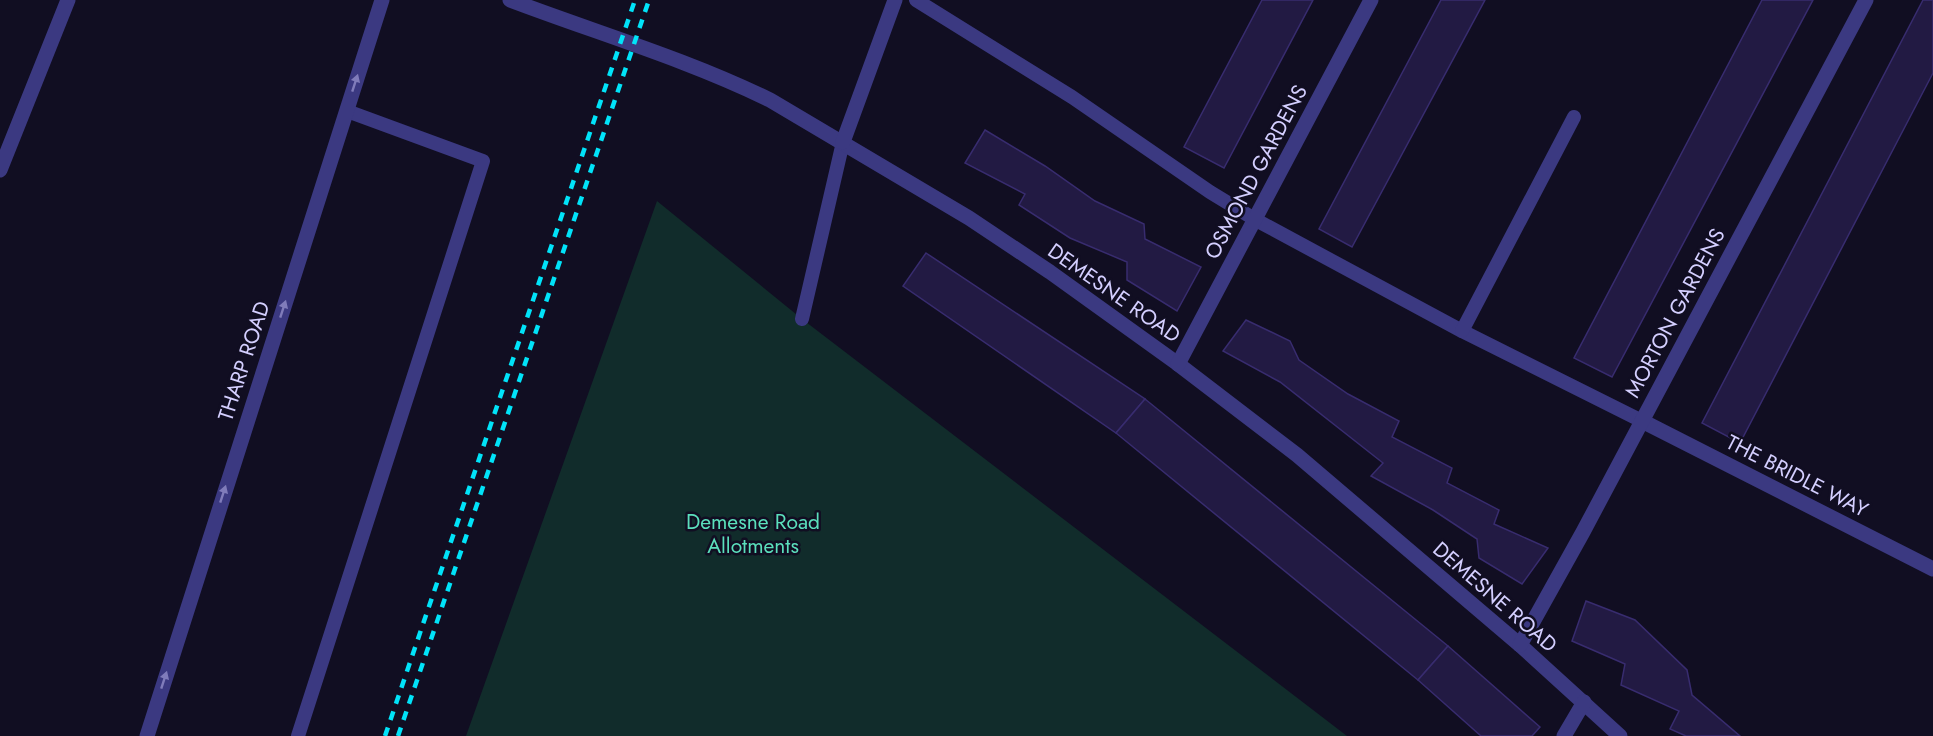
<svg xmlns="http://www.w3.org/2000/svg" width="1933" height="736" font-family="Jost,sans-serif">
	<style>
		.green { fill: #112c2b }
		.building { fill: #221a43; stroke: #382c6f; stroke-width: 1.5 }
		.lines { fill: none; stroke-linecap: round; stroke-linejoin: round }
		.lane { stroke: #3b3981; stroke-width: 14 }
		.street { stroke: #3b3981; stroke-width: 15 }
		.rail { stroke: #01e3f9; stroke-width: 4.5; stroke-dasharray: 9 8; stroke-linecap: butt }
		.oneway { fill: #807cba }
		.labels { text-anchor: middle; dominant-baseline: central; stroke-width: 5; stroke-linejoin: round; paint-order: stroke }
		.street-label { font-size: 21px; fill: #d4cfff; stroke: #110e22 }
		.park-label { font-size: 21px; fill: #5bdfbc; stroke: #110e22 }
	</style>
	<rect width="100%" height="100%" fill="#110e22"/>
	<!-- green -->
	<polygon class="green" points="657,201 802,319 1347,736 466,736"/>
	<!-- building -->
	<g class="building">
		<polygon points="1262,0 1313,0 1224,168 1184,147"/>
		<polygon points="1441,0 1485,0 1352,247 1319,229"/>
		<polygon points="1762,0 1813,0 1612,377 1574,358"/>
		<polygon points="1923,0 1933,0 1933,73 1740,443 1702,423"/>
		<polygon points="985,130 1045,166 1095,201 1144,224 1145,239 1201,267 1177,311 1127,280 1127,262 1070,238 1019,205 1025,194 965,163"/>
		<polygon points="926,253 1145,399 1116,433 903,286"/>
		<polygon points="1246,320 1290,341 1299,360 1348,394 1399,421 1392,437 1452,468 1447,483 1499,510 1494,524 1548,548 1522,584 1479,558 1477,539 1433,510 1371,476 1383,463 1280,382 1223,351"/>
		<polygon points="1145,399 1448,646 1418,680 1116,433"/>
		<polygon points="1586,601 1635,620 1687,670 1692,695 1740,736 1686,736 1670,729 1679,711 1621,685 1625,664 1572,641"/>
		<polygon points="1448,646 1540,727 1532,736 1481,736 1418,680"/>
	</g>
	<g class="lines">
		<!-- lane -->
		<g class="lane">
			<polyline points="916,0 1072,97 1210,192 1256,220 1462,331 1642,421"/>
			<polyline points="802,319 843,142"/>
			<polyline points="1462,331 1574,117"/>
			<polyline points="298,736 483,161 347,111"/>
		</g>
		<!-- street -->
		<g class="street">
			<path d="M 510,0 C 597,33 686,59 770,100 L 969,218 L 1050,272 L 1178,364 L 1297,455 L 1520,645 L 1620,736"/>
			<polyline points="843,142 895,0"/>
			<polyline points="0,170 68,0"/>
			<polyline points="1178,364 1371,0"/>
			<polyline points="1642,421 1933,569"/>
			<polyline points="1520,645 1583,532 1866,0"/>
			<polyline points="147,736 382,0"/>
			<polyline points="1564,736 1584,702"/>
		</g>
		<!-- rail -->
		<g class="rail">
			<polyline points="385,736 635,0"/>
			<polyline points="398,736 649,0"/>
		</g>
	</g>
	<!-- one-way arrows -->
	<defs><path id="oneway-solid" d="M-6-.8H1V-3.2L6.5 0L1 3.2V.8H-6Z" transform="scale(1.5)"/></defs>
	<g class="oneway">
		<use href="#oneway-solid" transform="translate(355 83) rotate(-72)"/>
		<use href="#oneway-solid" transform="translate(283 309) rotate(-72)"/>
		<use href="#oneway-solid" transform="translate(223 494) rotate(-72)"/>
		<use href="#oneway-solid" transform="translate(164 680) rotate(-72)"/>
	</g>
	<g class="labels">
		<!-- street labels -->
		<g class="street-label">
			<text transform="translate(1256 172) rotate(-62)">OSMOND GARDENS</text>
			<text transform="translate(1114 293) rotate(35)">DEMESNE ROAD</text>
			<text transform="translate(1675 313) rotate(-62)">MORTON GARDENS</text>
			<text transform="translate(244 361) rotate(-72)">THARP ROAD</text>
			<text transform="translate(1797 476) rotate(27)">THE BRIDLE WAY</text>
			<text transform="translate(1495 597) rotate(41)">DEMESNE ROAD</text>
		</g>
		<!-- park labels -->
		<g class="park-label">
			<text x="753" y="522">Demesne Road<tspan x="753" dy="24">Allotments</tspan></text>
		</g>
	</g>
</svg>
